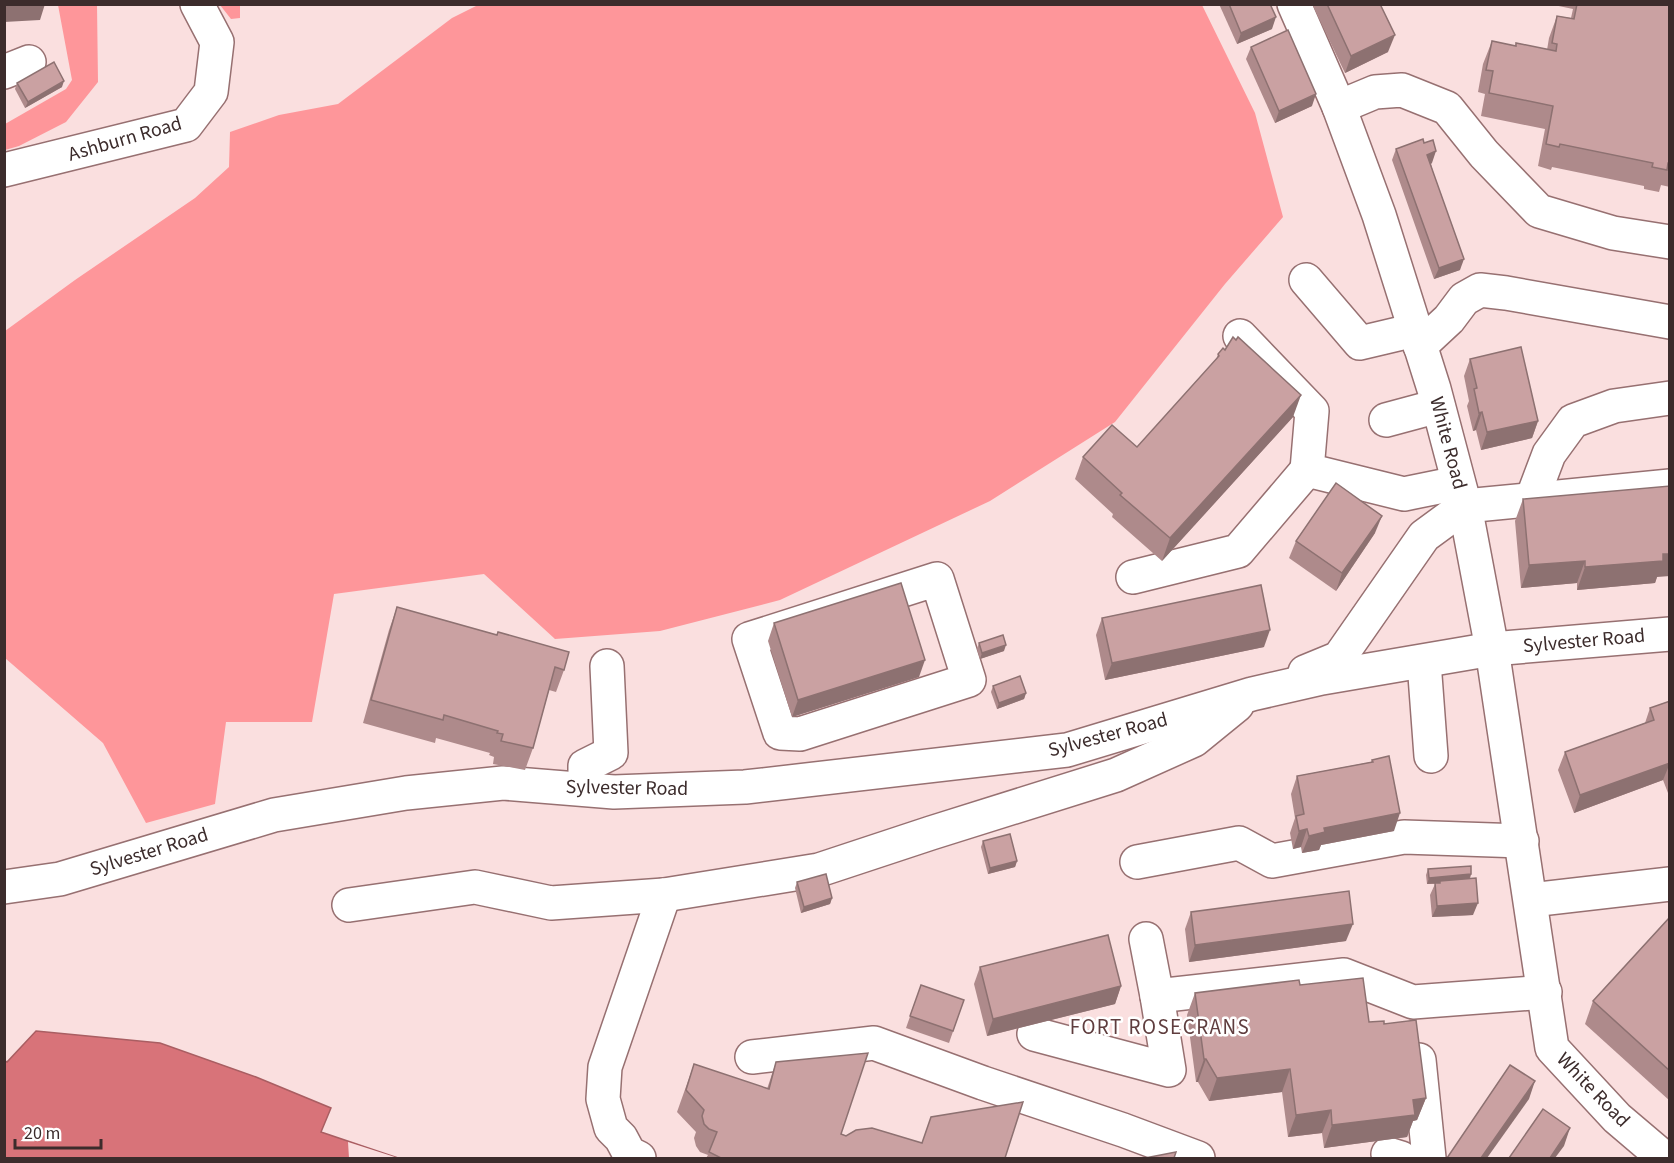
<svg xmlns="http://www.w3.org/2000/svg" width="1674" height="1163" font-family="'Source Sans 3',sans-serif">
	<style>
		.green { fill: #fe969a }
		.water { fill: #d87379; stroke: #a95e62; stroke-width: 1.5 }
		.pier { fill: #fadfdf }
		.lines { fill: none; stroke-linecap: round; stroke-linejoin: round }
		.minor-casing { stroke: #977071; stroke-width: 36 }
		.minor { stroke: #fff; stroke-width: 33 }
		.wall { fill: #ae8a8b }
		.shaded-wall { fill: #8d7171 }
		.building { fill: #caa1a2; stroke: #8d7171; stroke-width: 1.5 }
		.labels { text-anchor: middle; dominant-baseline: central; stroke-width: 5; stroke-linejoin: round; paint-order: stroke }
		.street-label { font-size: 20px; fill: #3c2c2c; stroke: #fff }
		.neighbourhood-label { font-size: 21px; letter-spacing: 1.5px; fill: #5f3d3e; stroke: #fff }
	</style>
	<rect width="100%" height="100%" fill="#fadfdf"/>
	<!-- green -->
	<g class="green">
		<polygon points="58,5 97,5 98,82 66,122 19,146 5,150 5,124 66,89 72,80"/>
		<polygon points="220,5 240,5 240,18 231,19"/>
		<polygon points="478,5 1202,5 1255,113 1283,217 1225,284 1115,422 990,501 780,600 660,631 555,639 484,574 334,594 312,722 226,722 215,804 146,823 103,743 5,658 5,331 75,280 195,198 229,167 230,132 279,115 338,104 452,18"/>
	</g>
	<!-- water -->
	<polygon class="water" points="36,1031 160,1043 256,1077 331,1108 321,1132 398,1158 5,1158 5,1061 7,1062"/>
	<!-- pier -->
	<polygon class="pier" points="348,1142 398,1158 349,1158"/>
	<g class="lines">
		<defs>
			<g id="minor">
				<polyline points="1294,4 1339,107 1379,215 1434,389 1465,506 1492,649 1552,1048 1617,1118 1664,1158"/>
				<polyline points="4,72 29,62"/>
				<polyline points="1339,107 1375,92 1402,90 1447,108 1484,154 1539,211 1613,233 1670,242"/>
				<polyline points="4,170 186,125 211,92 217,42 197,4"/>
				<polyline points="1306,280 1360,343 1415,330"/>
				<polyline points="1240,336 1312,411 1307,470 1404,494 1458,483"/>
				<polyline points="1420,346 1449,319 1464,299 1480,290 1506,293 1670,322"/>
				<polyline points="1386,420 1438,406"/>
				<polyline points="1532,499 1549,454 1573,421 1614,406 1670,398"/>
				<polyline points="1133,577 1238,551 1307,470"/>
				<polygon points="937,579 969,680 800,734 780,733 749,639"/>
				<polyline points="1424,662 1431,756"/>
				<polyline points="1305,672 1339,658 1424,536 1465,506 1670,486"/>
				<polyline points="585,789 585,766 611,753 607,666"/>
				<polyline points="1137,862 1239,843 1272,861 1404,837 1522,841"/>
				<polyline points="4,887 60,879 274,815 406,793 503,783 614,792 745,787 1067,750 1252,694 1322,678 1492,649 1670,634"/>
				<polyline points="1531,900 1670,884"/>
				<polyline points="349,905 475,887 551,903 664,895 819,870 931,833 1116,775 1194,740 1237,705"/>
				<polyline points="1146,939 1157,996 1344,975 1413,1002 1545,992"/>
				<polyline points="1034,1034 1169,1070 1157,996"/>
				<polyline points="752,1057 874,1043 983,1083 1123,1130 1198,1158"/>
				<polyline points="1419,1060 1429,1158"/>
				<polyline points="1388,1154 1401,1158"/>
				<polyline points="639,1158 629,1153 621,1138 611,1128 603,1099 605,1067 664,895"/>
			</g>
		</defs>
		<!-- minor casing -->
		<use href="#minor" class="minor-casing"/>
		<!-- minor -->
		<use href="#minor" class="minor"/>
	</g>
	<!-- wall -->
	<g class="wall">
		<polygon points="1219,4 1270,4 1272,29 1237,44"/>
		<polygon points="1312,4 1380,4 1388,52 1345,73"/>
		<polygon points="1549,4 1670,4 1670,187 1661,185 1659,192 1644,189 1644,186 1552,167 1551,170 1538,166 1545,129 1481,116 1485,94 1478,92 1483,64 1492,41 1515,46 1516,43 1547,50 1549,38 1557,16 1571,18 1573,9"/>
		<polygon points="1251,47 1312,106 1275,123 1246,59"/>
		<polygon points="17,83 62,87 25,108 15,89"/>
		<polygon points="1396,149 1432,163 1431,164 1460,270 1434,279 1392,160"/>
		<polygon points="1218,354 1293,417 1162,561 1112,517 1113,514 1075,479 1083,457 1137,447 1216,360"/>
		<polygon points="1470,359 1538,421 1532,438 1481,450 1476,430 1473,431 1467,406 1469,401 1464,376"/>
		<polygon points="1523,499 1657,577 1655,583 1577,590 1577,583 1521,588 1515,521"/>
		<polygon points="1375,533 1336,591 1289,558 1296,541"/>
		<polygon points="397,607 564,670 556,692 549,690 533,748 525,770 493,764 494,757 489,755 490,753 436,738 435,743 363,723 389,630"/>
		<polygon points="1102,618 1264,647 1105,680 1096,635"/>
		<polygon points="774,623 919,677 792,717 768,641"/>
		<polygon points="979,643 1004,651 980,659 977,649"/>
		<polygon points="993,686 1026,693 1024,699 997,709 991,692"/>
		<polygon points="1670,701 1670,793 1668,793 1663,780 1574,813 1558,770 1565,752 1645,723 1650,708"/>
		<polygon points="1372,760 1394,831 1321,845 1319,850 1302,853 1301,847 1293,849 1290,833 1295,818 1291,794 1297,776 1371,762"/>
		<polygon points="983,841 1017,861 1015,867 988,874 981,847"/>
		<polygon points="1428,869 1471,874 1470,879 1473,915 1432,917 1430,895 1435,884 1427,884 1426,875"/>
		<polygon points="797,882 832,898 830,904 801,913 795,888"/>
		<polygon points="1191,912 1346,941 1189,962 1185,929"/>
		<polygon points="1670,917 1670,1101 1585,1024 1593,1001"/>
		<polygon points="980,967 1121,986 1115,1004 987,1036 974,984"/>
		<polygon points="921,985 964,1000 949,1043 906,1028"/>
		<polygon points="1300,985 1369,1022 1384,1024 1426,1098 1417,1120 1413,1121 1407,1137 1324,1148 1322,1133 1288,1137 1282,1092 1209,1101 1198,1082 1196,1082 1187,1015 1195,993"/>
		<polygon points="776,1062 841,1134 846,1136 922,1143 1005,1158 706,1158 708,1155 700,1152 696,1146 694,1138 696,1132 677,1112 694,1064 767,1089"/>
	</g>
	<!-- shaded-wall -->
	<g class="shaded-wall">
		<polygon points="4,4 45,4 40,20 4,22"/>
		<polygon points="1276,17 1272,29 1237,44 1241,33"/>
		<polygon points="1395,35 1388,52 1345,73 1351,56"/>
		<polygon points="64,81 62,87 25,108 28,102"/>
		<polygon points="1316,94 1312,106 1275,123 1279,111"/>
		<polygon points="1436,151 1432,163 1423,167 1427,155"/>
		<polygon points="1464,259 1460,270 1434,279 1439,268"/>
		<polygon points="1301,395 1293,417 1162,561 1170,538"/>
		<polygon points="1482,412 1476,430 1473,431 1479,413"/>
		<polygon points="1538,421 1532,438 1481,450 1487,432"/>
		<polygon points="1382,516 1375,533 1336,591 1342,573"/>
		<polygon points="1663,554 1670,554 1670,576 1657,577 1655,583 1577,590 1585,567"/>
		<polygon points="1585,561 1577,583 1521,588 1529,565"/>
		<polygon points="1270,630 1264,647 1105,680 1112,663"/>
		<polygon points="1006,645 1004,651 980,659 982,653"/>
		<polygon points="925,660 919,677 792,717 798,700"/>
		<polygon points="1026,693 1024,699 997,709 999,703"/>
		<polygon points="1670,763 1663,780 1574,813 1580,795"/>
		<polygon points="1400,813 1394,831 1321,845 1319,850 1302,853 1309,836 1324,828"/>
		<polygon points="1307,829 1301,847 1293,849 1299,831"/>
		<polygon points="1017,861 1015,867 988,874 990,868"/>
		<polygon points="1471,874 1469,880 1440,881 1439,883 1427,884 1429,878"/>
		<polygon points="832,898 830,904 801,913 804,907"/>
		<polygon points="1478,903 1473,915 1432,917 1437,906"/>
		<polygon points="1353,924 1346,941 1189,962 1195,945"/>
		<polygon points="1121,986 1115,1004 987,1036 993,1019"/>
		<polygon points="1204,1059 1206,1059 1198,1082 1196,1082"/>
		<polygon points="1290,1069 1282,1092 1209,1101 1217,1078"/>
		<polygon points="1535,1081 1529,1099 1487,1158 1481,1158"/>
		<polygon points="1426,1098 1417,1120 1413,1121 1407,1137 1324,1148 1332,1125 1413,1100"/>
		<polygon points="1331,1110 1322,1133 1288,1137 1296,1115"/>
		<polygon points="1570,1128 1564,1146 1555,1158 1550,1158"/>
	</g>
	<!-- building -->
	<g class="building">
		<polygon points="1229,4 1270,4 1276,17 1241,33"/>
		<polygon points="1327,4 1380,4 1395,35 1351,56"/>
		<polygon points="1577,4 1670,4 1670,163 1668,163 1667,170 1652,167 1653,163 1560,144 1559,147 1546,144 1553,106 1489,93 1493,71 1486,70 1492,41 1516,46 1516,43 1556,51 1557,44 1552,43 1557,16 1574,19"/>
		<polygon points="1288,30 1316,94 1279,111 1251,47"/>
		<polygon points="54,62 64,81 28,102 17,83"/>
		<polygon points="1423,139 1424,143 1433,140 1436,151 1427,155 1464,259 1439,268 1396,149"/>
		<polygon points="1233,337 1236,340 1238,337 1301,395 1170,538 1120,495 1122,493 1083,457 1112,425 1137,447 1219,356 1218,354 1223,348 1225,350"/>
		<polygon points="1521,347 1538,421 1487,432 1482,412 1479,413 1474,389 1477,388 1470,359"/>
		<polygon points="1336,483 1382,516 1342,573 1296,541"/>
		<polygon points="1670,486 1670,554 1663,554 1663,561 1585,567 1585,561 1529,565 1523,499"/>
		<polygon points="901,583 925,660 798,700 774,623"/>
		<polygon points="1261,585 1270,630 1112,663 1102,618"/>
		<polygon points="397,607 497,635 498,632 569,652 564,670 555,667 533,748 501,741 503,734 497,733 498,731 444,715 443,720 371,700"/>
		<polygon points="1003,635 1006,645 982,653 979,643"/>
		<polygon points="1020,676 1026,693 999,703 993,686"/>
		<polygon points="1670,701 1670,763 1580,795 1565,752 1654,720 1650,708"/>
		<polygon points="1389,756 1400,813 1324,828 1325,832 1309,836 1307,829 1299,831 1296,816 1304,814 1297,776 1373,762 1372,760"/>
		<polygon points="1010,834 1017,861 990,868 983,841"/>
		<polygon points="1471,866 1471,874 1429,878 1428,869"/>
		<polygon points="826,874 832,898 804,907 797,882"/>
		<polygon points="1476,878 1478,903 1437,906 1435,883 1440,883 1440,881"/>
		<polygon points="1349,891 1353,924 1195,945 1191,912"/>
		<polygon points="1670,917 1670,1071 1593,1001"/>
		<polygon points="1108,935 1121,986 993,1019 980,967"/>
		<polygon points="1363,978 1369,1022 1384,1021 1384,1024 1416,1020 1426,1098 1413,1100 1415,1115 1332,1125 1331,1110 1296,1115 1290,1069 1217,1078 1206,1059 1204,1059 1195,993 1299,980 1300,985"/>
		<polygon points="921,985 964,1000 953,1031 910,1016"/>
		<polygon points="868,1053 841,1134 846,1136 856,1130 872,1128 922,1143 931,1117 1023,1102 1005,1158 721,1158 709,1152 717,1132 709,1129 704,1124 702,1116 704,1110 686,1090 694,1064 769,1089 776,1062"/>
		<polygon points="1510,1065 1535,1081 1481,1158 1447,1158"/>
		<polygon points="1543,1109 1570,1128 1550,1158 1509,1158"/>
		<polygon points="1176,1152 1174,1158 1145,1158"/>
	</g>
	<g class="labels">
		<!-- street labels -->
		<g class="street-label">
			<text transform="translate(125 139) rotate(-16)">Ashburn Road</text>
			<text transform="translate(1448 443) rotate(75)">White Road</text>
			<text transform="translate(1584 641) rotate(-5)">Sylvester Road</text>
			<text transform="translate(1108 735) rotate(-15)">Sylvester Road</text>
			<text transform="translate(627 788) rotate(1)">Sylvester Road</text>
			<text transform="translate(149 852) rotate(-17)">Sylvester Road</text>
			<text transform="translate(1593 1090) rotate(46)">White Road</text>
		</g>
		<!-- neighbourhood labels -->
		<g class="neighbourhood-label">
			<text x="1160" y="1027">FORT ROSECRANS</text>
		</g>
	</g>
	<!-- border -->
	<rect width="1674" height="1163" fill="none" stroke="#3c2c2c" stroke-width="12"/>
	<!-- scale -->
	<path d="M15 1139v9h86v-9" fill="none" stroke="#3c2c2c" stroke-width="3"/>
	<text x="24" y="1139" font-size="18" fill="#3c2c2c" stroke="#ffffff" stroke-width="4.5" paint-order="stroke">20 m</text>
</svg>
